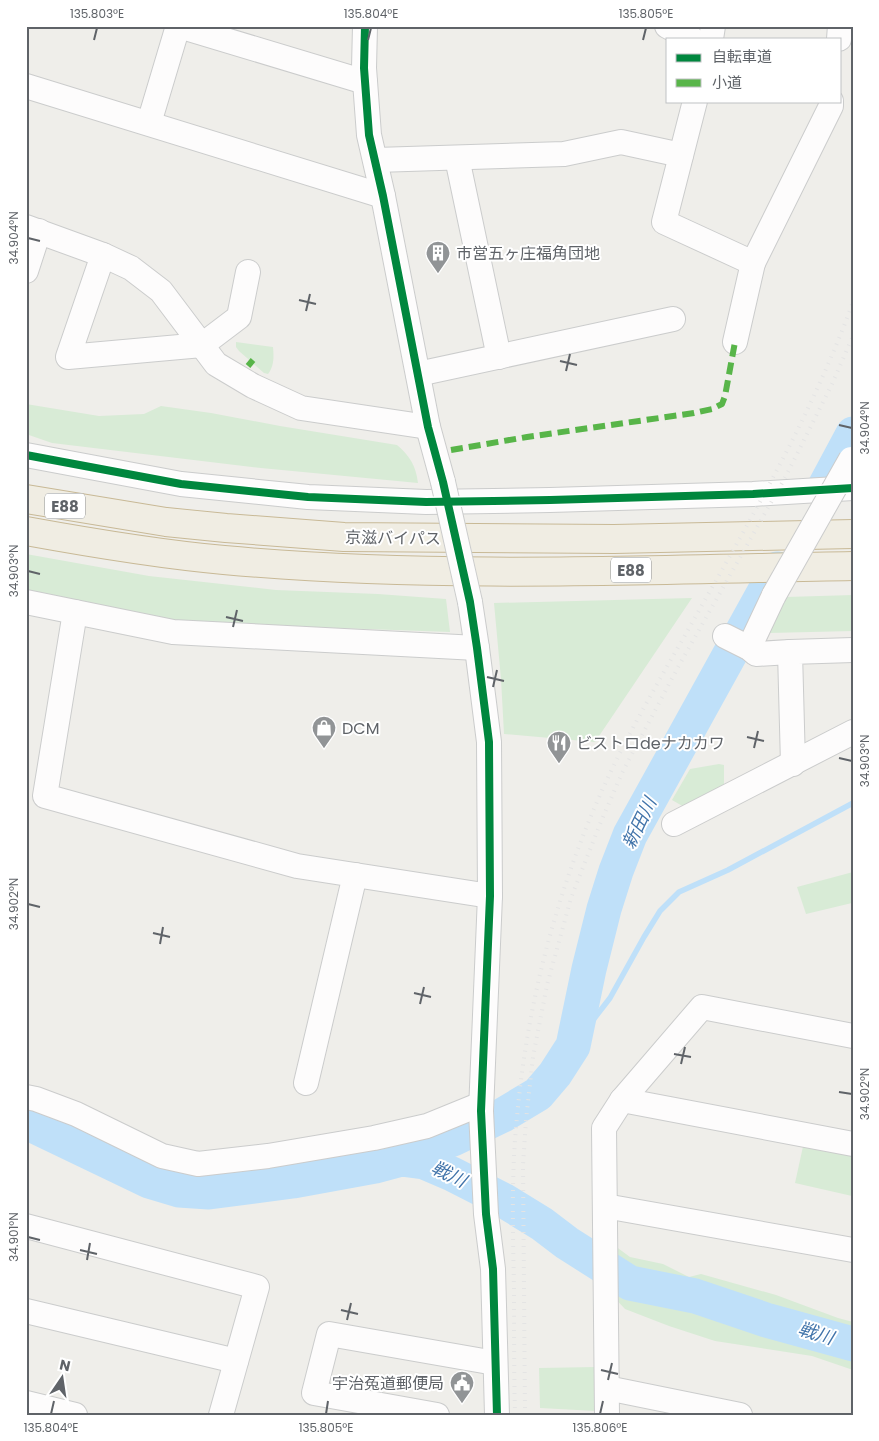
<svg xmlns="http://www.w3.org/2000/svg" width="879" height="1441" font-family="Poppins,'Noto Sans JP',sans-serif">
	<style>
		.green { fill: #d8ebd6 }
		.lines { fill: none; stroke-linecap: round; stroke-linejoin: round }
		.stream { stroke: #bfe0f9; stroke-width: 5.5 }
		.river { stroke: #bfe0f9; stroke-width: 35 }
		.minor-casing { stroke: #cbcccc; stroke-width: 26 }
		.highway-casing { stroke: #c8b996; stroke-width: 30 }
		.minor { stroke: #fdfcfc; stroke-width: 24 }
		.highway { stroke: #f0ede3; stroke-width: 28 }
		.rail { stroke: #e4e4e4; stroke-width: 4; stroke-dasharray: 1 6; stroke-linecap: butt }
		.minor-bridge-casing { stroke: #cbcccc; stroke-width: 26; stroke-linecap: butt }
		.minor-bridge { stroke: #fdfcfc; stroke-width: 24 }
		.quiet { stroke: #58b549; stroke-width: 6; stroke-dasharray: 12 6; stroke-linecap: butt }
		.cycleway-casing { stroke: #fff; stroke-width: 11 }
		.cycleway { stroke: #00873e; stroke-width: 8 }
		.ticks { fill: none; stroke: #5f6368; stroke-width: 2 }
		.labels { text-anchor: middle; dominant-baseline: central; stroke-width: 4; stroke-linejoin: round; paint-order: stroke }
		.shield { fill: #fff; stroke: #8f9295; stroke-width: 1 }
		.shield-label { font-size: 15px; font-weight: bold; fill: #5f6368 }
		.poi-label { font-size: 16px; fill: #5f6368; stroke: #fff; text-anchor: start }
		.street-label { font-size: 16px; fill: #5f6368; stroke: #fff }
		.water-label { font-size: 18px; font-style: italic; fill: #4174aa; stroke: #fff }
		.neatline { fill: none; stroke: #5f6368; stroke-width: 2 }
		.ticks-label { font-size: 12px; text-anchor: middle; fill: #5f6368 }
	</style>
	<rect width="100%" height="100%" fill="#efeeea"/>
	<!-- green -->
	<g class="green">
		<path d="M 236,342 L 273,347 C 274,357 274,366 268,374 L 264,373 L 239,351 L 236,347 Z"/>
		<path d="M 26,404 L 99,416 L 144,414 L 161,406 L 211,413 L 280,426 L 397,445 C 410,456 416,466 418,483 L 261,468 L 52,443 L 26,434 Z"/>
		<polygon points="26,554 149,576 276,590 378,594 446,599 450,632 229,624 165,619 26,591"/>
		<polygon points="853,595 853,631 769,633 786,597"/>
		<polygon points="692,598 595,742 504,734 501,679 494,603"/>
		<polygon points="719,764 724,765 724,788 686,808 672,800 690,769"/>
		<polygon points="853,872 852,903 806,914 797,887"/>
		<polygon points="804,1142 853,1152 852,1196 795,1183"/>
		<polygon points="611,1243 630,1257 663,1264 689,1277 701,1274 776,1295 838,1318 853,1322 853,1370 812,1356 715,1341 669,1326 625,1309 608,1291"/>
		<polygon points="596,1367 596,1411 540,1408 539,1368"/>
	</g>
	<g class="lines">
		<!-- stream -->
		<polyline class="stream" points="573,1046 610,998 644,937 660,911 679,892 728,870 853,803"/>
		<!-- river -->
		<g class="river">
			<polyline points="823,490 853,434"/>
			<polyline points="26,1122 149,1181 179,1190 209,1192 293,1181 375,1166 401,1159 424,1162 452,1174 503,1200 542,1224 567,1243 630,1283 695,1296 766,1320 853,1344"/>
			<polyline points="401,1159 453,1139 503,1115 538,1094 555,1074 573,1046 589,969 604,909 616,871 630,835 777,569"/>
		</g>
		<defs>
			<g id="minor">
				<polyline points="179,26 365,82"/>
				<polyline points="365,26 364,68 369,135 383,196 428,427 443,482"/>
				<polyline points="667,26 692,39"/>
				<polyline points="711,39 713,26"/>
				<polyline points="839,39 840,26"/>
				<polyline points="26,86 383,196"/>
				<polyline points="695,101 664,222 753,263 831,106 831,101"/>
				<polyline points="149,123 178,26"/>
				<polyline points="457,158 499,357"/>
				<polyline points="376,160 564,154 621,142 681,155"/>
				<polyline points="26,227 103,255 131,268 161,291 216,364 253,386 301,408 428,427"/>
				<polyline points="103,255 68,357 202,345 239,317 248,272"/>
				<polyline points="26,271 39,231"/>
				<polyline points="735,342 753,263"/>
				<polyline points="418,374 673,319"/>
				<polyline points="26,455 181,484 308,497 426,502 550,500 753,494 853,488"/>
				<polyline points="26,602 173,632 477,648"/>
				<polyline points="470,602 477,648 489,742 490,896 481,1111 486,1214 493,1269 497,1415"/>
				<polyline points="75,612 45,796 297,866 490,896"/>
				<polyline points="725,636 749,648 756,654 790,652"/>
				<polyline points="749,648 774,595"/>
				<polyline points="793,764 790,652 853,650"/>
				<polyline points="674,824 853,732"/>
				<polyline points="306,1083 355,875"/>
				<polyline points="26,1097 36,1099 76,1114 162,1156 198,1164 268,1156 374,1138 427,1126 481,1104"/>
				<polyline points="622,1100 853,1144"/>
				<polyline points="605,1206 853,1250"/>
				<polyline points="26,1226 257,1287 221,1415"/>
				<polyline points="26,1311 236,1361"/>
				<polyline points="607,1388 740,1415"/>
				<polyline points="26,1403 75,1415"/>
				<polyline points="437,1415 314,1393 329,1334 495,1363"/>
				<polyline points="607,1415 604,1128 622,1100 702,1007 853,1036"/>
			</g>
			<g id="highway">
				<polyline points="26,499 166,522 226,528 344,537 614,539 853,534"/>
				<path d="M 26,531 C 92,543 157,554 224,560 C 433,579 644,570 853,566"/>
			</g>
		</defs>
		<!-- minor casing -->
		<use href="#minor" class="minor-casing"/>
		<!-- highway casing -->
		<use href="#highway" class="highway-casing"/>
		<!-- minor -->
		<use href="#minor" class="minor"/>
		<!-- highway -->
		<use href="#highway" class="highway"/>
		<!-- rail -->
		<g class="rail">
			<path d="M 515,1415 C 514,1373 514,1331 514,1290 C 513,1232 511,1174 517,1117 C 527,1006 555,897 600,795 C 624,741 654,689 684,637 C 745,529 810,420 853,302"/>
			<polyline points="525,1415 523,1165 526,1120 533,1057 547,985 571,898 600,824 622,773 677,669 786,476 832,384 853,336"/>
		</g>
		<defs>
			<g id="minor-bridge">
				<polyline points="443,482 470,602"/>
				<polyline points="774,595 851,459"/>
			</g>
		</defs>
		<!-- minor-bridge casing -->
		<use href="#minor-bridge" class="minor-bridge-casing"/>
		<!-- minor-bridge -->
		<use href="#minor-bridge" class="minor-bridge"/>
		<!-- quiet -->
		<g class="quiet">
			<polyline points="248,366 253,360"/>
			<polyline points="451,450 527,437 694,413 712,409 722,404 725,396 735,342"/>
		</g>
		<defs>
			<g id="cycleway">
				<polyline points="365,26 364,68 369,135 383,196 428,427 443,482 470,602 477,648 489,742 490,896 481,1111 486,1214 493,1269 497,1415"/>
				<polyline points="26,455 181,484 308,497 426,502 550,500 753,494 853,488"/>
			</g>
		</defs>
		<!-- cycleway casing -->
		<use href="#cycleway" class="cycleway-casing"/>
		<!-- cycleway -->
		<use href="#cycleway" class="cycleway"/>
	</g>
	<!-- ticks -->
	<path class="ticks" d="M 94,40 L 97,28M 368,40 L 371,28M 643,40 L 646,28M 28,238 L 40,241M 299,300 L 316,304M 306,311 L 310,294M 560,361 L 577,365M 566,371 L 570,354M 839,425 L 852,428M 28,571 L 40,574M 226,617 L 243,621M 233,627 L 237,610M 487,677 L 504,681M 493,687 L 497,670M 747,737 L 764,741M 754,748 L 758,731M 839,758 L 852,761M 28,904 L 40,907M 153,933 L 170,937M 160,944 L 163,927M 414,993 L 431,997M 420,1004 L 424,987M 674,1054 L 691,1057M 681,1064 L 685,1047M 839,1092 L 852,1094M 28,1237 L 40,1240M 80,1250 L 97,1254M 87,1260 L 90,1243M 341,1310 L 358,1314M 347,1320 L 351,1303M 601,1370 L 618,1374M 608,1380 L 612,1363M 51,1414 L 54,1401M 326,1414 L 328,1401M 600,1414 L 603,1401"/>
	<!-- icons -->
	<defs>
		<symbol id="building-pin" viewBox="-11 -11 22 30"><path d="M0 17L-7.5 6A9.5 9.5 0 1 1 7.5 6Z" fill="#919496" stroke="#fff"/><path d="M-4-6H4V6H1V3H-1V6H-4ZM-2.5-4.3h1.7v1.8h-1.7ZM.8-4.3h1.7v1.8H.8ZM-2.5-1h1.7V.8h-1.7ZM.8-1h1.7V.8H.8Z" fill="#fff"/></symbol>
		<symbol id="shop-pin" viewBox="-11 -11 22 30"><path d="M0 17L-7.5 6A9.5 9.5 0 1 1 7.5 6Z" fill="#919496" stroke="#fff"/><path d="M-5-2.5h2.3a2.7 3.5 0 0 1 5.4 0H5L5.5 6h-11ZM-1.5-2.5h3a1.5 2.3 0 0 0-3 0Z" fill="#fff"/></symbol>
		<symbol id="restaurant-pin" viewBox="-11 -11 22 30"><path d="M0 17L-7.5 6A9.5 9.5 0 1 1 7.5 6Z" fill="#919496" stroke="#fff"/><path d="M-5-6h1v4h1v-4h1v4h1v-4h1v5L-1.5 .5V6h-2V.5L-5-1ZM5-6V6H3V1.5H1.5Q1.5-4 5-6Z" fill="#fff"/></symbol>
		<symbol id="civic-pin" viewBox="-11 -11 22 30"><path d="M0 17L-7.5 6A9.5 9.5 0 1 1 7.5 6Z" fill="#919496" stroke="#fff"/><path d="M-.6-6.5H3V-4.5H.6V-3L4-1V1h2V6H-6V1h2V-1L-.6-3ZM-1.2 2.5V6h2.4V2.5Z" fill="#fff"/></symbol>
	</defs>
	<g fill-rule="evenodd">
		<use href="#building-pin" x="424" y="239" width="28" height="38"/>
		<use href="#shop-pin" x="310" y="714" width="28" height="38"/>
		<use href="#restaurant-pin" x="545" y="729" width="28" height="38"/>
		<use href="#civic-pin" x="448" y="1369" width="28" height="38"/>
	</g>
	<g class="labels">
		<!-- shield labels -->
		<g class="shield">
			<rect x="45" y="493.5" width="40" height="25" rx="4"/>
			<rect x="611" y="557.5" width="40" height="25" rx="4"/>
		</g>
		<g class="shield-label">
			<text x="65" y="506">E88</text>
			<text x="631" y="570">E88</text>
		</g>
		<!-- poi labels -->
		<g class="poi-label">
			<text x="456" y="253">市営五ヶ庄福角団地</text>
			<text x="342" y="728">DCM</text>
			<text x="576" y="743">ビストロdeナカカワ</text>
			<text x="444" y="1383" text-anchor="end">宇治菟道郵便局</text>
		</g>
		<!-- street labels -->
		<g class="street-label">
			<text transform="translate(393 538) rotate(1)">京滋バイパス</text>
		</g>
		<!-- water labels -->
		<g class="water-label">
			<text transform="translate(639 823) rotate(-64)">新田川</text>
			<text transform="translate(449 1174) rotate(26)">戦川</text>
			<text transform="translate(816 1333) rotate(17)">戦川</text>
		</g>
	</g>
	<!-- border -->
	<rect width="879" height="1441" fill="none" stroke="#ffffff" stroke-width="55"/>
	<!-- legend -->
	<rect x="666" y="38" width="175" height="65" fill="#ffffff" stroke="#bfc1c3"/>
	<rect x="676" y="54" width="25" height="8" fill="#00873e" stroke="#bfc1c3"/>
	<text x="712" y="62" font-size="15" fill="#5f6368">自転車道</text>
	<rect x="676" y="79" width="25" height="8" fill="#58b549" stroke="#bfc1c3"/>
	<text x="712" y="88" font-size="15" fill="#5f6368">小道</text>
	<!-- north arrow -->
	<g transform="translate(62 1378) rotate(13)" stroke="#ffffff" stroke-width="4" paint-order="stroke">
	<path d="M0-4L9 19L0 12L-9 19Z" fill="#5f6368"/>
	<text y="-8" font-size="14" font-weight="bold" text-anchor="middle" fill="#5f6368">N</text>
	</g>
	<rect x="28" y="28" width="824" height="1386" class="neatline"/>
	<g class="ticks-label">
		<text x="97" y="18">135.803°E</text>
		<text x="371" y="18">135.804°E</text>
		<text x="646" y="18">135.805°E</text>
		<text transform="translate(14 238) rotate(-90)" y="4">34.904°N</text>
		<text transform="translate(865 428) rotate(-90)" y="4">34.904°N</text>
		<text transform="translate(14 571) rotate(-90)" y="4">34.903°N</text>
		<text transform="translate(865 761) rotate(-90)" y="4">34.903°N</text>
		<text transform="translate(14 904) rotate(-90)" y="4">34.902°N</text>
		<text transform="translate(865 1094) rotate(-90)" y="4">34.902°N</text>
		<text transform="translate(14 1237) rotate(-90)" y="4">34.901°N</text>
		<text x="51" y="1432">135.804°E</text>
		<text x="326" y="1432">135.805°E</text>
		<text x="600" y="1432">135.806°E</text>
	</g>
</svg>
